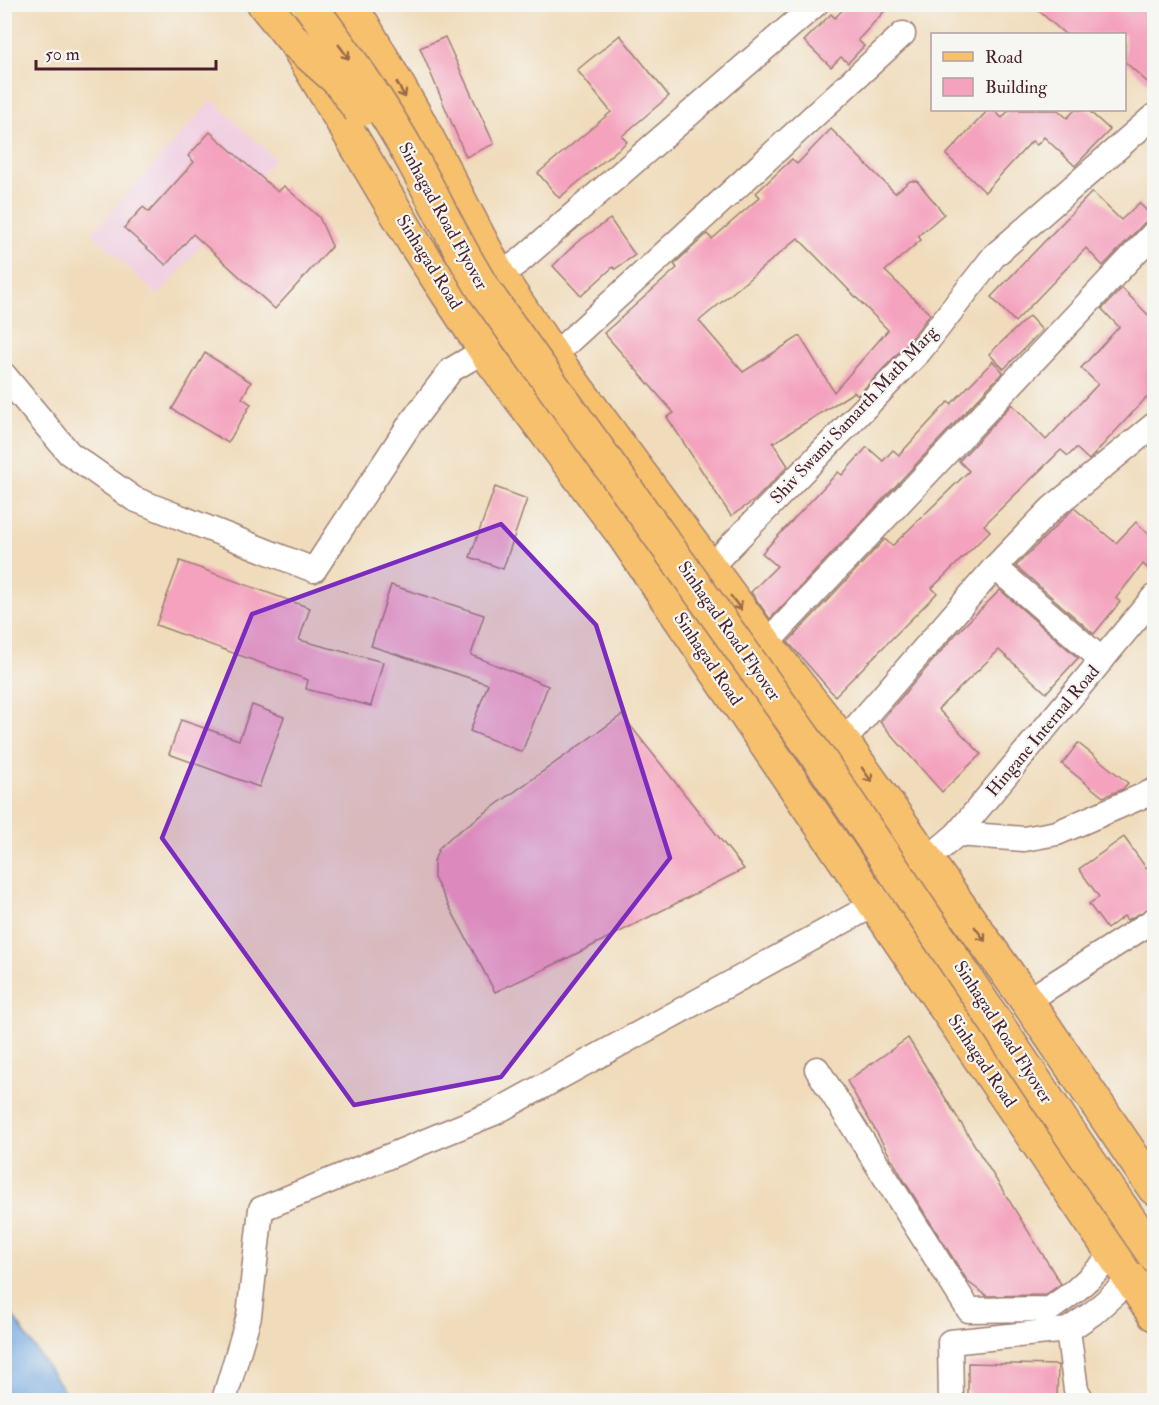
<svg xmlns="http://www.w3.org/2000/svg" width="1159" height="1405" font-family="'IM FELL Double Pica',serif">
	<style>
		.built { fill: #f1d0e2 }
		.water { fill: #73a8e0; stroke: #5e6486; stroke-width: 1.5 }
		.building { fill: #f4a2bd; fill-rule: evenodd }
		.lines { fill: none; stroke-linecap: round; stroke-linejoin: round }
		.street-casing { stroke: #9d7e73; stroke-width: 27 }
		.primary-casing { stroke: #9d7e73; stroke-width: 36 }
		.street { stroke: #fff; stroke-width: 24 }
		.primary { stroke: #f7c06c; stroke-width: 33 }
		.primary-bridge-casing { stroke: #9d7e73; stroke-width: 36; stroke-linecap: butt }
		.primary-bridge { stroke: #f7c06c; stroke-width: 33 }
		.oneway { stroke: #986748 }
		.marked { fill: #7b2cbf; fill-opacity: 0.2; stroke: #7b2cbf; stroke-width: 4.5; stroke-linejoin: round }
		.labels { text-anchor: middle; dominant-baseline: central; stroke-width: 4.5; stroke-linejoin: round; paint-order: stroke }
		.street-label { font-size: 18px; fill: #4a1f2b; stroke: #f6f6f2 }
	</style>
	<rect width="100%" height="100%" fill="#f6f6f2"/>
	<filter id="ink" filterUnits="userSpaceOnUse"><feTurbulence type="fractalNoise" baseFrequency=".0167" numOctaves="2"/><feDisplacementMap in="SourceGraphic" scale="12" xChannelSelector="R" yChannelSelector="G"/><feConvolveMatrix kernelMatrix="1 2 1 2 8 2 1 2 1" color-interpolation-filters="sRGB"/></filter>
	<filter id="wash" filterUnits="userSpaceOnUse"><feTurbulence type="fractalNoise" baseFrequency=".008" numOctaves="4" result="noise"/><feDisplacementMap in="SourceGraphic" scale="24" xChannelSelector="R" yChannelSelector="G"/><feGaussianBlur stdDeviation="1.35" result="paint"/><feColorMatrix in="noise" values="0 0 0 0 0 0 0 0 0 0 0 0 0 0 0 0 0 1.4 0 .05"/><feComposite in="paint" operator="in"/></filter>
	<g filter="url(#wash)">
		<rect width="100%" height="100%" fill="#f0dcbb"/>
		<!-- built -->
		<polygon class="built" points="212,100 275,159 158,296 92,233"/>
		<!-- water -->
		<polygon class="water" points="4,1274 8,1309 70,1400 5,1400"/>
		<g id="blocks">
			<!-- building -->
			<g class="building">
				<polygon points="848,4 891,4 858,40 864,46 848,63 841,57 831,67 804,41 831,14 835,18"/>
				<polygon points="1031,4 1155,4 1155,89 1125,62 1125,34 1065,34"/>
				<polygon points="620,35 669,96 622,136 627,142 559,198 538,173 611,112 577,70"/>
				<polygon points="445,37 494,144 466,157 420,48"/>
				<polygon points="988,110 993,110 1002,118 1009,110 1058,110 1067,118 1075,110 1088,110 1110,130 1075,166 1044,137 1037,145 1032,141 985,192 946,155"/>
				<path d="M 831,129 L 895,193 L 910,181 L 917,181 L 944,214 L 918,236 L 921,240 L 885,271 L 930,314 L 908,343 L 858,395 L 854,392 L 773,443 L 788,466 L 755,500 L 731,516 L 667,417 L 674,413 L 604,333 L 677,268 L 674,264 L 707,234 L 712,239 L 760,197 L 756,193 L 792,159 L 797,164 ZM 798,238 L 888,330 L 834,392 L 800,336 L 743,372 L 699,321 Z"/>
				<polygon points="210,132 278,192 284,186 319,217 332,246 275,309 193,234 166,265 124,228 143,207 149,212 194,162 188,156"/>
				<polygon points="1092,192 1121,220 1139,203 1155,219 1144,223 1103,266 1086,248 1015,322 991,297"/>
				<polygon points="610,219 635,255 615,269 613,267 581,296 553,266 576,243"/>
				<polygon points="1122,288 1155,322 1155,406 1146,398 1089,460 1076,448 1068,456 1061,450 984,525 990,531 932,588 937,593 835,696 788,642 885,539 892,546 969,471 959,461 1012,404 1046,440 1098,384 1081,368 1119,327 1102,309"/>
				<polygon points="1029,316 1042,330 1004,369 989,354"/>
				<polygon points="205,353 251,382 242,398 251,404 228,443 172,409"/>
				<polygon points="993,361 1003,372 770,619 751,592 777,566 762,553 838,472 842,475 867,447 883,461 893,450 899,455 948,402 951,404"/>
				<polygon points="495,487 527,499 503,569 470,557"/>
				<polygon points="1074,508 1116,543 1136,522 1155,540 1155,575 1143,564 1116,598 1120,602 1094,634 1016,566"/>
				<polygon points="180,561 310,608 299,640 383,662 371,706 306,689 308,680 156,625"/>
				<polygon points="391,585 484,615 471,655 548,686 522,752 470,731 488,684 371,646"/>
				<polygon points="1000,590 1078,658 1046,693 999,650 938,709 981,754 942,792 880,722 955,635"/>
				<polygon points="252,705 284,717 259,787 169,754 181,720 239,740"/>
				<polygon points="622,715 744,869 564,960 495,992 434,878 434,861 439,848 451,837"/>
				<polygon points="1078,743 1128,783 1123,789 1103,797 1062,764"/>
				<polygon points="1124,837 1146,868 1155,861 1155,906 1127,920 1124,916 1107,929 1089,904 1099,897 1079,869"/>
				<polygon points="908,1038 1061,1284 1045,1295 987,1296 968,1282 905,1182 847,1081"/>
				<polygon points="968,1363 1058,1365 1057,1401 968,1401"/>
			</g>
		</g>
	</g>
	<g filter="url(#ink)">
		<use href="#blocks" fill-opacity="0" stroke="#9d7e73" stroke-width="1.5"/>
		<g class="lines">
			<defs>
				<g id="street">
					<polyline points="499,276 521,260 816,4"/>
					<polyline points="553,356 903,34"/>
					<polyline points="4,375 69,453 134,499 314,570 410,424 451,370 485,350"/>
					<polyline points="710,567 919,352 994,256 1154,116"/>
					<polyline points="995,567 1102,660"/>
					<polyline points="766,644 1154,233"/>
					<polyline points="843,742 995,567 1052,508 1154,425"/>
					<polyline points="957,834 1024,839 1057,833 1154,791"/>
					<polyline points="1027,1001 1154,920"/>
					<polyline points="817,1069 969,1310 1050,1309 1075,1291 1114,1255"/>
					<polyline points="1068,1330 1076,1390 1082,1400"/>
					<polyline points="224,1400 249,1316 261,1209 494,1113 875,904 957,834 1154,597"/>
					<polyline points="951,1400 950,1342 1068,1330 1093,1313 1131,1279"/>
				</g>
				<g id="primary">
					<polyline points="264,4 295,42 415,244 492,361 622,533 1154,1314"/>
					<polyline points="347,4 363,25 419,122 499,276 553,356 766,644 843,742 1027,1001 1154,1188"/>
				</g>
			</defs>
			<!-- street casing -->
			<use href="#street" class="street-casing"/>
			<!-- primary casing -->
			<use href="#primary" class="primary-casing"/>
			<!-- street -->
			<use href="#street" class="street"/>
			<!-- primary -->
			<use href="#primary" class="primary"/>
			<defs>
				<g id="primary-bridge">
					<path d="M 309,4 C 345,53 382,104 411,157 C 436,202 457,247 484,290 L 820,760 L 1080,1148 L 1154,1255"/>
					<polyline points="295,42 339,81 360,110"/>
				</g>
			</defs>
			<!-- primary-bridge casing -->
			<use href="#primary-bridge" class="primary-bridge-casing"/>
			<!-- primary-bridge -->
			<use href="#primary-bridge" class="primary-bridge"/>
		</g>
		<!-- one-way arrows -->
		<defs><path id="oneway-shaft" d="M-6 0H5M1.5-3L5.5 0L1.5 3" fill="none" stroke-width="1.6" stroke-linecap="round" stroke-linejoin="round" transform="scale(1.5)"/></defs>
		<g class="oneway">
			<use href="#oneway-shaft" transform="translate(344 52) rotate(54)"/>
			<use href="#oneway-shaft" transform="translate(401 90) rotate(60)"/>
			<use href="#oneway-shaft" transform="translate(736 603) rotate(54)"/>
			<use href="#oneway-shaft" transform="translate(867 775) rotate(55)"/>
			<use href="#oneway-shaft" transform="translate(980 934) rotate(54)"/>
		</g>
	</g>
	<!-- marked area -->
	<path class="marked" d="M 501,524 L 596,625 L 670,858 L 501,1077 L 354,1105 L 162,838 L 252,614 Z"/>
	<g class="labels">
		<!-- street labels -->
		<g class="street-label">
			<text transform="translate(443 216) rotate(61)">Sinhagad Road Flyover</text>
			<text transform="translate(429 262) rotate(58)">Sinhagad Road</text>
			<text transform="translate(854 415) rotate(-47)">Shiv Swami Samarth Math Marg</text>
			<text transform="translate(729 631) rotate(55)">Sinhagad Road Flyover</text>
			<text transform="translate(708 659) rotate(56)">Sinhagad Road</text>
			<text transform="translate(1043 731) rotate(-50)">Hingane Internal Road</text>
			<text transform="translate(1003 1032) rotate(57)">Sinhagad Road Flyover</text>
			<text transform="translate(982 1061) rotate(56)">Sinhagad Road</text>
		</g>
	</g>
	<!-- margin -->
	<rect width="1159" height="1405" fill="none" stroke="#f6f6f2" stroke-width="24"/>
	<!-- legend -->
	<rect x="931" y="33" width="195" height="78" fill="#f6f6f2" stroke="#b1a0a2" stroke-width="1.5"/>
	<rect x="943" y="52" width="30" height="9" fill="#f7c06c" stroke="#b1a0a2" stroke-width="1.5"/>
	<text x="985" y="63" font-size="18" fill="#4a1f2b">Road</text>
	<rect x="943" y="78" width="30" height="18" fill="#f4a2bd" stroke="#b1a0a2" stroke-width="1.5"/>
	<text x="985" y="93" font-size="18" fill="#4a1f2b">Building</text>
	<!-- scale -->
	<path d="M36 60v9h180v-9" fill="none" stroke="#4a1f2b" stroke-width="3"/>
	<text x="45" y="60" font-size="18" fill="#4a1f2b" stroke="#f6f6f2" stroke-width="4.5" paint-order="stroke">50 m</text>
</svg>
